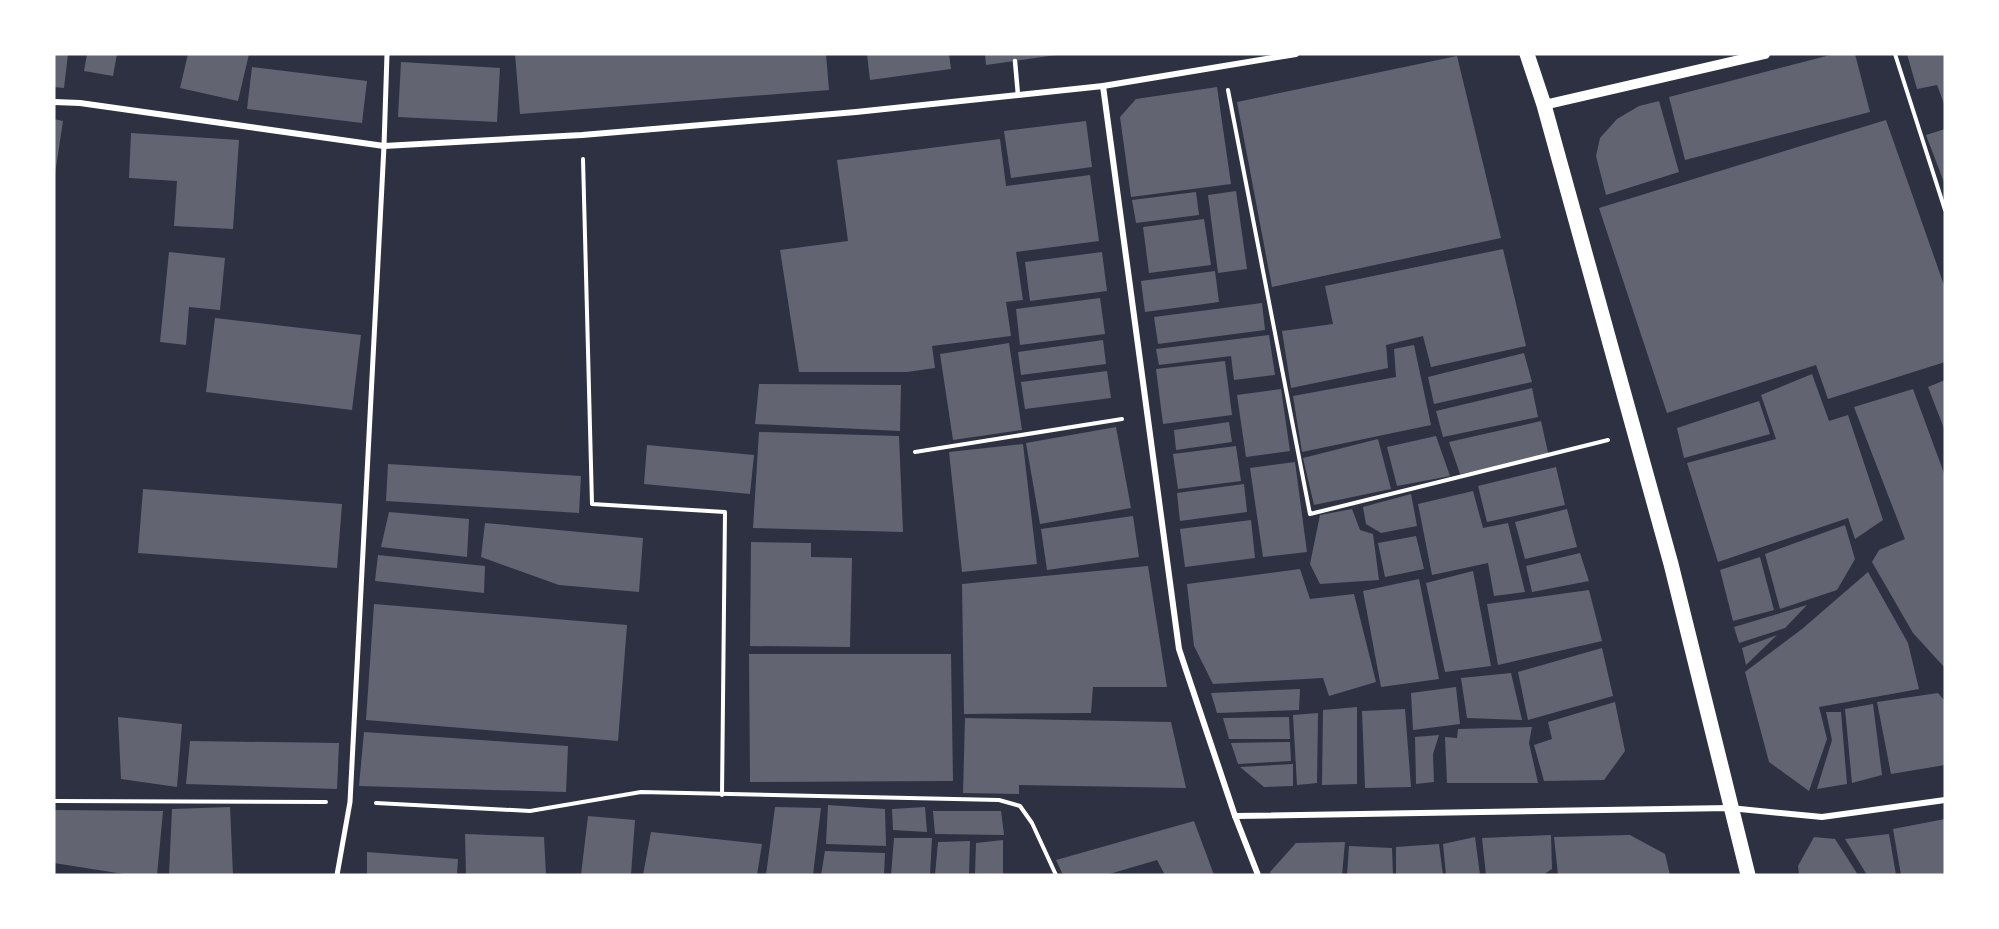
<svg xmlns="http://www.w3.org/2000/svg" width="1999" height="929" font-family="'Alegreya Sans',sans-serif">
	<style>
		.building { fill: #626471 }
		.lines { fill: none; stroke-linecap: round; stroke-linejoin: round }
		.path { stroke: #fff; stroke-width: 4 }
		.service { stroke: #fff; stroke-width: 4.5 }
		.pedestrian { stroke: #fff; stroke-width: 5 }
		.minor { stroke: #fff; stroke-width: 6 }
		.tertiary { stroke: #fff; stroke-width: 10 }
		.primary { stroke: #fff; stroke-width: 15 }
	</style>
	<rect width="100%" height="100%" fill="#2d3142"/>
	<!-- building -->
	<g class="building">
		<polygon points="54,54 68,54 64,88 54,87"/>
		<polygon points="87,54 117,54 113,76 84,71"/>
		<polygon points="188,54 249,54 238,101 180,88"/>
		<polygon points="515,54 826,54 829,90 520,114"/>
		<polygon points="867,54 949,54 951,69 870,80"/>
		<polygon points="985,54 1056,54 1056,55 986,65"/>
		<polygon points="1834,54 1855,54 1870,112 1685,160 1669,97"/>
		<polygon points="1907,54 1945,54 1945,106 1937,85 1917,89"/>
		<polygon points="1457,56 1501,238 1272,287 1237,102"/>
		<polygon points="401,62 500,68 497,122 398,117"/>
		<polygon points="252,67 367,81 362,123 247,109"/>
		<polygon points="1217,87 1231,184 1131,197 1120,117 1136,99"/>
		<polygon points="1659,101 1679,172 1606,195 1596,156 1600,138 1617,119 1639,106"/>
		<polygon points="54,119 63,121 55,174 54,174"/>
		<polygon points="1886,120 1945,288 1945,362 1828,399 1816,365 1667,413 1599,208"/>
		<polygon points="1086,121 1092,167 1011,178 1004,131"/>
		<polygon points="1945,129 1945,185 1926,135"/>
		<polygon points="131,133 239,140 233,229 174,226 177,181 129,178"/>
		<polygon points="1000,139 1006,186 1090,175 1099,241 1016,252 1023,300 1006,302 1011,336 932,346 935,368 907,372 799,372 780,250 848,241 837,160"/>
		<polygon points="1236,191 1247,269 1218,273 1208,195"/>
		<polygon points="1196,192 1199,215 1136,223 1132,200"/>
		<polygon points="1204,219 1211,265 1149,273 1143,227"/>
		<polygon points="1503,249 1526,346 1431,367 1423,336 1386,345 1388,368 1291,388 1282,331 1333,324 1325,286"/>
		<polygon points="169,252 225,258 220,310 189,307 186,345 160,342"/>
		<polygon points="1102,252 1107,291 1030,301 1025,262"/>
		<polygon points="1215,271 1219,302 1145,312 1141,281"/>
		<polygon points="1100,298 1105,334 1020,345 1016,309"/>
		<polygon points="1262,303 1265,330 1158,344 1154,317"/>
		<polygon points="215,318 361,335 352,410 206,392"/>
		<polygon points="1269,335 1275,375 1234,380 1231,356 1159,365 1156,349"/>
		<polygon points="1103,340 1106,364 1021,375 1018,352"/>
		<polygon points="1009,343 1022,430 953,440 940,354"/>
		<polygon points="1414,345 1431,425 1302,452 1293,396 1396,377 1394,349"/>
		<polygon points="1524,353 1532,382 1434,404 1428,377"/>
		<polygon points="1225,361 1232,415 1163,424 1156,369"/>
		<polygon points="1107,371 1111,398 1025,409 1021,382"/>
		<polygon points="1812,374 1829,421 1848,415 1883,520 1855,539 1848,518 1718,562 1687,463 1776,439 1761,395"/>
		<polygon points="1945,380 1945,431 1928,387"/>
		<polygon points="759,384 901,385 900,431 755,424"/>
		<polygon points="1532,388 1538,417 1443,437 1436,411"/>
		<polygon points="1281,389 1290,451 1246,457 1237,395"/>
		<polygon points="1913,389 1945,476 1945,668 1913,633 1872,562 1879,550 1905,539 1854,407"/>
		<polygon points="1759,401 1770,434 1684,458 1677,428"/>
		<polygon points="1541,421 1549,457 1460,474 1449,442"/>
		<polygon points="1229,422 1232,442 1176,450 1174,430"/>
		<polygon points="1116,427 1131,508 1040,524 1026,443"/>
		<polygon points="759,432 899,436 903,532 753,528"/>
		<polygon points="1436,436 1450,476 1397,486 1387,447"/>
		<polygon points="1378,439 1391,489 1314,505 1303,458"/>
		<polygon points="1023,444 1037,564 962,572 949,452"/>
		<polygon points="647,445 754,455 750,494 644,484"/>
		<polygon points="1236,446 1241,481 1178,489 1173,454"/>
		<polygon points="1295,462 1307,552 1263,557 1250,468"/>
		<polygon points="388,464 581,476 579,513 386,501"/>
		<polygon points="1556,467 1565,505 1487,522 1478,486"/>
		<polygon points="1244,484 1247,512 1180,521 1177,493"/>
		<polygon points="143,489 342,504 337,568 138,553"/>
		<polygon points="1473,491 1483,528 1508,523 1525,592 1494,596 1488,563 1432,575 1418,504"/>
		<polygon points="1411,494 1417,526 1381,533 1366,524 1363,507"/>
		<polygon points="1352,509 1360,530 1373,534 1379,580 1320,584 1310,564 1320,515"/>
		<polygon points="1567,509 1577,547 1525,559 1515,522"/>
		<polygon points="389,512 469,519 467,557 381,547"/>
		<polygon points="1133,516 1139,557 1047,570 1041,529"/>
		<polygon points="1251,520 1255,558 1185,567 1180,529"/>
		<polygon points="485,523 643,538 639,592 559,585 481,557"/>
		<polygon points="1845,525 1855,559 1837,590 1780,609 1765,554"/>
		<polygon points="1416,536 1424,569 1385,577 1378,543"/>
		<polygon points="751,542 811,543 811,557 852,558 850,647 750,646"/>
		<polygon points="1580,553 1589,581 1532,592 1526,566"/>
		<polygon points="378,555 485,566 484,593 375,581"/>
		<polygon points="1760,557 1774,610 1733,621 1720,570"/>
		<polygon points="1148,566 1167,687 1093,687 1091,713 964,714 962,584"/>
		<polygon points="1300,569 1310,599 1354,594 1376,682 1329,696 1323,678 1213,684 1194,646 1187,584"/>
		<polygon points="1473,571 1491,666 1445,672 1426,583"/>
		<polygon points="1868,572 1908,643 1919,689 1819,707 1827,739 1809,791 1769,762 1745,672 1802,629"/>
		<polygon points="1419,579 1439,679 1381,687 1363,591"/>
		<polygon points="1589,590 1602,641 1498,665 1487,604"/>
		<polygon points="374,604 627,625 618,741 366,720"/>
		<polygon points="1807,605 1785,628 1739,643 1734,627"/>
		<polygon points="1777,635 1746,665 1742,648"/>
		<polygon points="1602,648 1613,696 1528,720 1518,672"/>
		<polygon points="749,654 951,654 953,781 750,782"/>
		<polygon points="1511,673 1522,720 1467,718 1461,678"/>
		<polygon points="1456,687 1460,724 1413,730 1411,693"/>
		<polygon points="1300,689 1299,710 1217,713 1211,693"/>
		<polygon points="1938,693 1945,701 1945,765 1891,774 1877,702"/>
		<polygon points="1615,702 1625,751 1604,780 1544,781 1534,745 1552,739 1548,722"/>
		<polygon points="1873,704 1882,775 1852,783 1845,709"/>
		<polygon points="1357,707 1357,784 1322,785 1323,710"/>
		<polygon points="1405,709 1411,787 1365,788 1362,711"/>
		<polygon points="1826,712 1841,712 1847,784 1817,789 1832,740"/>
		<polygon points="1318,713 1317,783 1297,785 1293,715"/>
		<polygon points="118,717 182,724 177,787 121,779"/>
		<polygon points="1289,717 1290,739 1229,739 1223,718"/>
		<polygon points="965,718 1171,722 1186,788 1019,785 1019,794 963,793"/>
		<polygon points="1532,727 1529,743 1538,783 1447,783 1445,737 1457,738 1458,729"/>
		<polygon points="364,732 568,746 566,792 359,786"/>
		<polygon points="1439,735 1433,754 1434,782 1416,784 1415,737"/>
		<polygon points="190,741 339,743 337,789 186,784"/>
		<polygon points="1290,742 1291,761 1238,764 1231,743"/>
		<polygon points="1293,764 1293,786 1264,787 1240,767"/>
		<polygon points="828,805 885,809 886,846 826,844"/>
		<polygon points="230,807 233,875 169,875 172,809"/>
		<polygon points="775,807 821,808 813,875 766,875"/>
		<polygon points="925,807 927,832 893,830 892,809"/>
		<polygon points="54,810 163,811 157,875 130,875 54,863"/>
		<polygon points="933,811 1001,811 1004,835 935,834"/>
		<polygon points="588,816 635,820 631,875 581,875"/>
		<polygon points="1945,819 1945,875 1901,875 1893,829"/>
		<polygon points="1194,821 1214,875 1165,875 1157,860 1106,875 1063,875 1056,860"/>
		<polygon points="651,832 762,844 757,875 643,875"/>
		<polygon points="465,834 544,837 546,875 466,875"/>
		<polygon points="1889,834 1896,875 1867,875 1845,839"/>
		<polygon points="1551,835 1552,869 1543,875 1486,875 1482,838"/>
		<polygon points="1630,835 1665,854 1670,875 1558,875 1554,837"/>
		<polygon points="1475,837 1480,875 1446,875 1443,844"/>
		<polygon points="1814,837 1835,839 1858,875 1799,875 1798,866"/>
		<polygon points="894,838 932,838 930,875 891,875"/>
		<polygon points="1003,840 1003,875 975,874 976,843"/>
		<polygon points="970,841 969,874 935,875 938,842"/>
		<polygon points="1345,842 1342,875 1271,875 1270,872 1296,843"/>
		<polygon points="1439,844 1443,875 1396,875 1396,847"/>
		<polygon points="1349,846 1392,848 1393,875 1347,875"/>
		<polygon points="825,851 885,853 884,875 821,875"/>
		<polygon points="367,852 458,859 457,875 367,875"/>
	</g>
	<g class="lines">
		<!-- path -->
		<g class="path">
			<polyline points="1895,54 1945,210"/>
			<polyline points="1228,90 1310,514 1608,440"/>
			<polyline points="583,159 592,504 725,512 722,795"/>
			<polyline points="915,452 1122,419"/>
			<polyline points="54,801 326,802"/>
			<polyline points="376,803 530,811 641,792 999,800 1020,806 1032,823 1056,875"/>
		</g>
		<!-- service -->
		<polyline class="service" points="1015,61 1018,95"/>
		<!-- pedestrian -->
		<polyline class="pedestrian" points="337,875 350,802 384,146 387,54"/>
		<!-- minor -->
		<g class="minor">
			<polyline points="1103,86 1179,649 1235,816 1258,875"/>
			<polyline points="54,102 80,103 384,146 582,135 856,112 1103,86 1296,54"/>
			<polyline points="1235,816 1730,808 1822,817 1945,800"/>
		</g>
		<!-- tertiary -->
		<polyline class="tertiary" points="1544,105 1765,54"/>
		<!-- primary -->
		<polyline class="primary" points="1527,54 1544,105 1671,564 1748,875"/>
	</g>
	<!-- border -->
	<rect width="1999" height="929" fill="none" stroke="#ffffff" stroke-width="111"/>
</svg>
